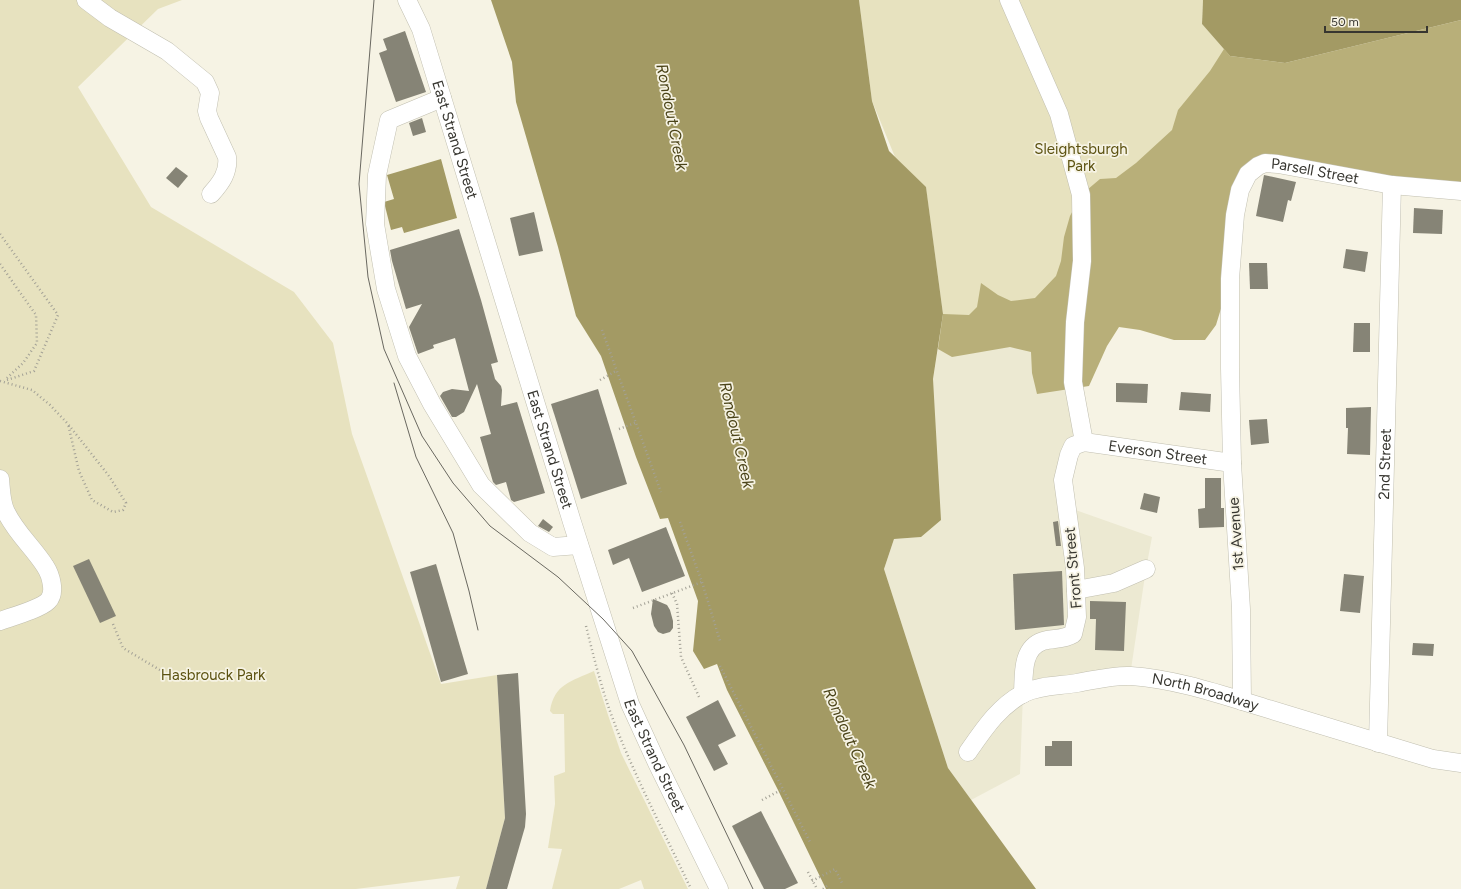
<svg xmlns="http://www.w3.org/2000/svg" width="1461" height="889" font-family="Figtree,sans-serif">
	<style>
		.built { fill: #ece9d2 }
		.green { fill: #e7e2bf }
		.forest { fill: #b8af79 }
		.water { fill: #a39a64 }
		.building { fill: #868476 }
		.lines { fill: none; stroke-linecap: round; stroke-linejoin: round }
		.minor-casing { stroke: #c1bfb0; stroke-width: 19 }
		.path { stroke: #a3a196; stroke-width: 2.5; stroke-dasharray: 1 3; stroke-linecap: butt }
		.minor { stroke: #fff; stroke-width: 18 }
		.tram { stroke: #6a6860; stroke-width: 1 }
		.labels { text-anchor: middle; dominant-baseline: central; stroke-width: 3.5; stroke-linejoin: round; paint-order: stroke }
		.street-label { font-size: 15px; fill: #373630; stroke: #f6f3e4 }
		.park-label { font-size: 15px; fill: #5c5211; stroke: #f6f3e4 }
		.water-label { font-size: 16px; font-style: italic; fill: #4b4419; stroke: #f6f3e4 }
	</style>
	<rect width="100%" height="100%" fill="#f6f3e4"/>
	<!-- built -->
	<polygon class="built" points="1075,322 1084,442 1073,446 1067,507 1152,537 1146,569 1130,676 1023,694 1020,774 971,800 948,768 884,569 894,539 921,537 933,379 938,349"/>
	<!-- green -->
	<g class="green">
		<polygon points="0,0 182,0 158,9 78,87 151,207 294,292 333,343 352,434 441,684 497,675 505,818 486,889 456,889 460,876 356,889 0,889"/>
		<polygon points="859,0 1203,0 1202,24 1230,56 1075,322 938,349 943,314 926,188 895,157 872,101"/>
		<path d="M 594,671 L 608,715 L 621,753 L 688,889 L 644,889 L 641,880 L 619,889 L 552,889 L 562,849 L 548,848 L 555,804 L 554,776 L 565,772 L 564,714 L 553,714 L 550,711 C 554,684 572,681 594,671 Z"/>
	</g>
	<!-- forest -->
	<polygon class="forest" points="1461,20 1461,191 1279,164 1251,171 1230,279 1216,325 1205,340 1174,340 1140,330 1119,327 1107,346 1089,386 1037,394 1032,373 1031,352 1010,347 952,357 938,349 943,314 969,315 977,307 981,283 998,295 1011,301 1035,298 1056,276 1061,261 1064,237 1070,216 1081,195 1100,179 1116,178 1136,163 1172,130 1178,110 1210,71 1224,49 1230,56 1285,63"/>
	<!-- water -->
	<g class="water">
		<polygon points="491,0 859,0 872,101 889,151 926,187 943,314 933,379 941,520 921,537 894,539 884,569 948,768 1036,889 826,889 778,790 727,690 717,664 704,669 693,651 698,601 668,518 660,519 636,457 601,356 576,316 558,247 516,102 512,62"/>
		<polygon points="1203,0 1461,0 1461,20 1285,63 1230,56 1202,24"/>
		<polygon points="441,159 457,218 404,233 402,227 391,230 384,202 394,199 387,175"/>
	</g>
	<!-- building -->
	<g class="building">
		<polygon points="405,31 426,92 396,102 379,53 387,50 383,39"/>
		<polygon points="422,118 426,132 413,136 409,123"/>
		<polygon points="176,167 188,176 178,188 166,178"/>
		<polygon points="1264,175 1296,182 1291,201 1288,200 1283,222 1256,216"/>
		<polygon points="1414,208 1443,210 1442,234 1413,233"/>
		<polygon points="534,212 543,251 519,256 510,218"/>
		<polygon points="459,229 481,300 498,362 491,364 495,379 501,386 502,390 501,406 517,402 545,493 514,502 511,500 506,482 496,485 493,482 480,437 491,434 477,384 464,412 456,417 452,417 440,396 443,392 452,389 469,391 455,338 433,345 434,348 418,354 409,327 422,304 406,309 392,261 390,250"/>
		<polygon points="1346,249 1368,252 1365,272 1343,268"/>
		<polygon points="1249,263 1267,263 1268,289 1250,289"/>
		<polygon points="1354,323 1370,323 1370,352 1353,352"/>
		<polygon points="1116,383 1148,384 1147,403 1116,402"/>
		<polygon points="598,389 627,484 581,499 551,404"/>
		<polygon points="1181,392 1211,394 1210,412 1179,410"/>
		<polygon points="1371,407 1370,455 1347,454 1348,428 1346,428 1346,408"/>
		<polygon points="1267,419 1269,443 1251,445 1249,420"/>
		<polygon points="1205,478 1221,478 1221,508 1224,508 1224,527 1199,528 1198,509 1205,508"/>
		<polygon points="1144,493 1160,497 1157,513 1140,509"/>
		<polygon points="543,519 553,527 549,532 538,526"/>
		<polygon points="1058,521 1061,546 1056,546 1053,522"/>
		<polygon points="666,527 685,576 642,592 629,558 613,565 608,550"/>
		<polygon points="89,559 116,616 100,623 73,566"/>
		<polygon points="436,564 468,674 441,682 410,572"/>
		<polygon points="1062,571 1064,625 1015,630 1013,574"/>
		<polygon points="1344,574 1364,576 1360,613 1340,611"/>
		<polygon points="653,599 667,605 670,610 673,621 673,628 670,632 663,634 658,632 654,626 651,614"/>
		<polygon points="1090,601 1126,602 1124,651 1095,650 1096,619 1090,619"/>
		<polygon points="1413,643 1434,644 1433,656 1412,655"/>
		<polygon points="518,673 526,814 525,827 507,889 486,889 505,818 497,675"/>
		<polygon points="718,700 736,736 718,745 728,764 714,771 686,717"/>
		<polygon points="1052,741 1072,741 1072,766 1045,766 1045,746 1052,746"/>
		<polygon points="761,811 798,883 785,889 764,889 732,826"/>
	</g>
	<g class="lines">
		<defs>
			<g id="minor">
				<path d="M 86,0 L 110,18 L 167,51 L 205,82 L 210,93 L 207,111 L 209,118 L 227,157 C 229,172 221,183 211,194"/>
				<path id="s1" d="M 407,0 L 421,29 L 572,522 L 630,704 L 657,763 L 719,889"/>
				<polyline points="1009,0 1059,114 1081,195 1082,261 1075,322 1073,382 1084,442"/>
				<polyline points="442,98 389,120 377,175 375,224 386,289 407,356 432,404 481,485 530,533 553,547 579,545"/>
				<path d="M 0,479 C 1,489 1,503 6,512 C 16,533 33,547 45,566 C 51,575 56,593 48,601 C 40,609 11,617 0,621"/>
				<polyline points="1076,590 1114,583 1146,569"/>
				<path id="s2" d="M 1023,694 C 1024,676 1021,648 1043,641 C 1053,638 1063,640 1073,634 L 1077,617 L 1075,568 L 1063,480 L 1069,455 L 1073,446 L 1084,442 L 1232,463"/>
				<path id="s3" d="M 1242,701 L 1241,609 L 1232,463 L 1230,368 L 1230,279 L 1235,215 L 1240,190 L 1248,174 L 1258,166 L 1265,163 L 1278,164 L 1392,185 L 1461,191"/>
				<path id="s4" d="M 1378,743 L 1392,185"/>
				<path id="s5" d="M 968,752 C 984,729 999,706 1024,693 C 1041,685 1059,686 1077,683 C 1095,680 1112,675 1131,676 C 1176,679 1222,695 1265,708 C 1321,725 1377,742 1433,759 L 1461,763"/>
			</g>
		</defs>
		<!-- minor casing -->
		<use href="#minor" class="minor-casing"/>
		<!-- path -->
		<g class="path">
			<polyline points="0,234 58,315 34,371 4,381"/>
			<polyline points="0,264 36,315 37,343 23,363 5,380"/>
			<polyline points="602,330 661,492"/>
			<polyline points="600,380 616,371"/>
			<polyline points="0,381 32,390 50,405 68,424 109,476 126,503 123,510 113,512 92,500 79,471 68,424"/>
			<polyline points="619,429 635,423"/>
			<polyline points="680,522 702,582 720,641"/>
			<polyline points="672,593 677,604 681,657 700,699"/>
			<polyline points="633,608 702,582"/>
			<polyline points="113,624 123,648 170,676"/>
			<path d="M 586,626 C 594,658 602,691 614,722 C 636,779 665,834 691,889"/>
			<polyline points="720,666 811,844"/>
			<polyline points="762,800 783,789"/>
			<polyline points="808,872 817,889"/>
			<polyline points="812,881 835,869 842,883"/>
			<polyline points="823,889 827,886 829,889"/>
		</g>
		<!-- minor -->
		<use href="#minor" class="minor"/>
		<!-- tram -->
		<g class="tram">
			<polyline points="374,0 359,184 368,277 384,349 422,436 453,483 490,526 558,577 603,619 632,651 684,745 753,889"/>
			<polyline points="394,383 416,457 453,533 469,591 478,630"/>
		</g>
	</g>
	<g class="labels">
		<!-- street labels -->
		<g class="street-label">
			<text stroke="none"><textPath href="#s1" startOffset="148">East Strand Street</textPath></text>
			<text stroke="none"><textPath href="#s3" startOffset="601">Parsell Street</textPath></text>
			<text stroke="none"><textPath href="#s1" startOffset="472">East Strand Street</textPath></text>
			<text stroke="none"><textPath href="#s2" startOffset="369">Everson Street</textPath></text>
			<text stroke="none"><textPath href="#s4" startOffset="279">2nd Street</textPath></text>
			<text transform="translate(1236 534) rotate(-94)">1st Avenue</text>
			<text transform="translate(1073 568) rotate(-95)">Front Street</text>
			<text stroke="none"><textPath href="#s5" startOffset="267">North Broadway</textPath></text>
			<text stroke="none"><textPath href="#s1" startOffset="796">East Strand Street</textPath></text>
		</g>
		<!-- park labels -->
		<g class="park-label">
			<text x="1081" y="149">Sleightsburgh<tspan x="1081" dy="17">Park</tspan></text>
			<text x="213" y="675">Hasbrouck Park</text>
		</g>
		<!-- water labels -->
		<g class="water-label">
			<text transform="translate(672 117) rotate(79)">Rondout Creek</text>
			<text transform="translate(737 435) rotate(77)">Rondout Creek</text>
			<text transform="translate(850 738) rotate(66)">Rondout Creek</text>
		</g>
	</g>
	<!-- scale -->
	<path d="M1325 26v6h102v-6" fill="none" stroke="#373630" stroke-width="2"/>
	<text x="1331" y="26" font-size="12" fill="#373630" stroke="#f6f3e4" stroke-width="3" paint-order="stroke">50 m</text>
</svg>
